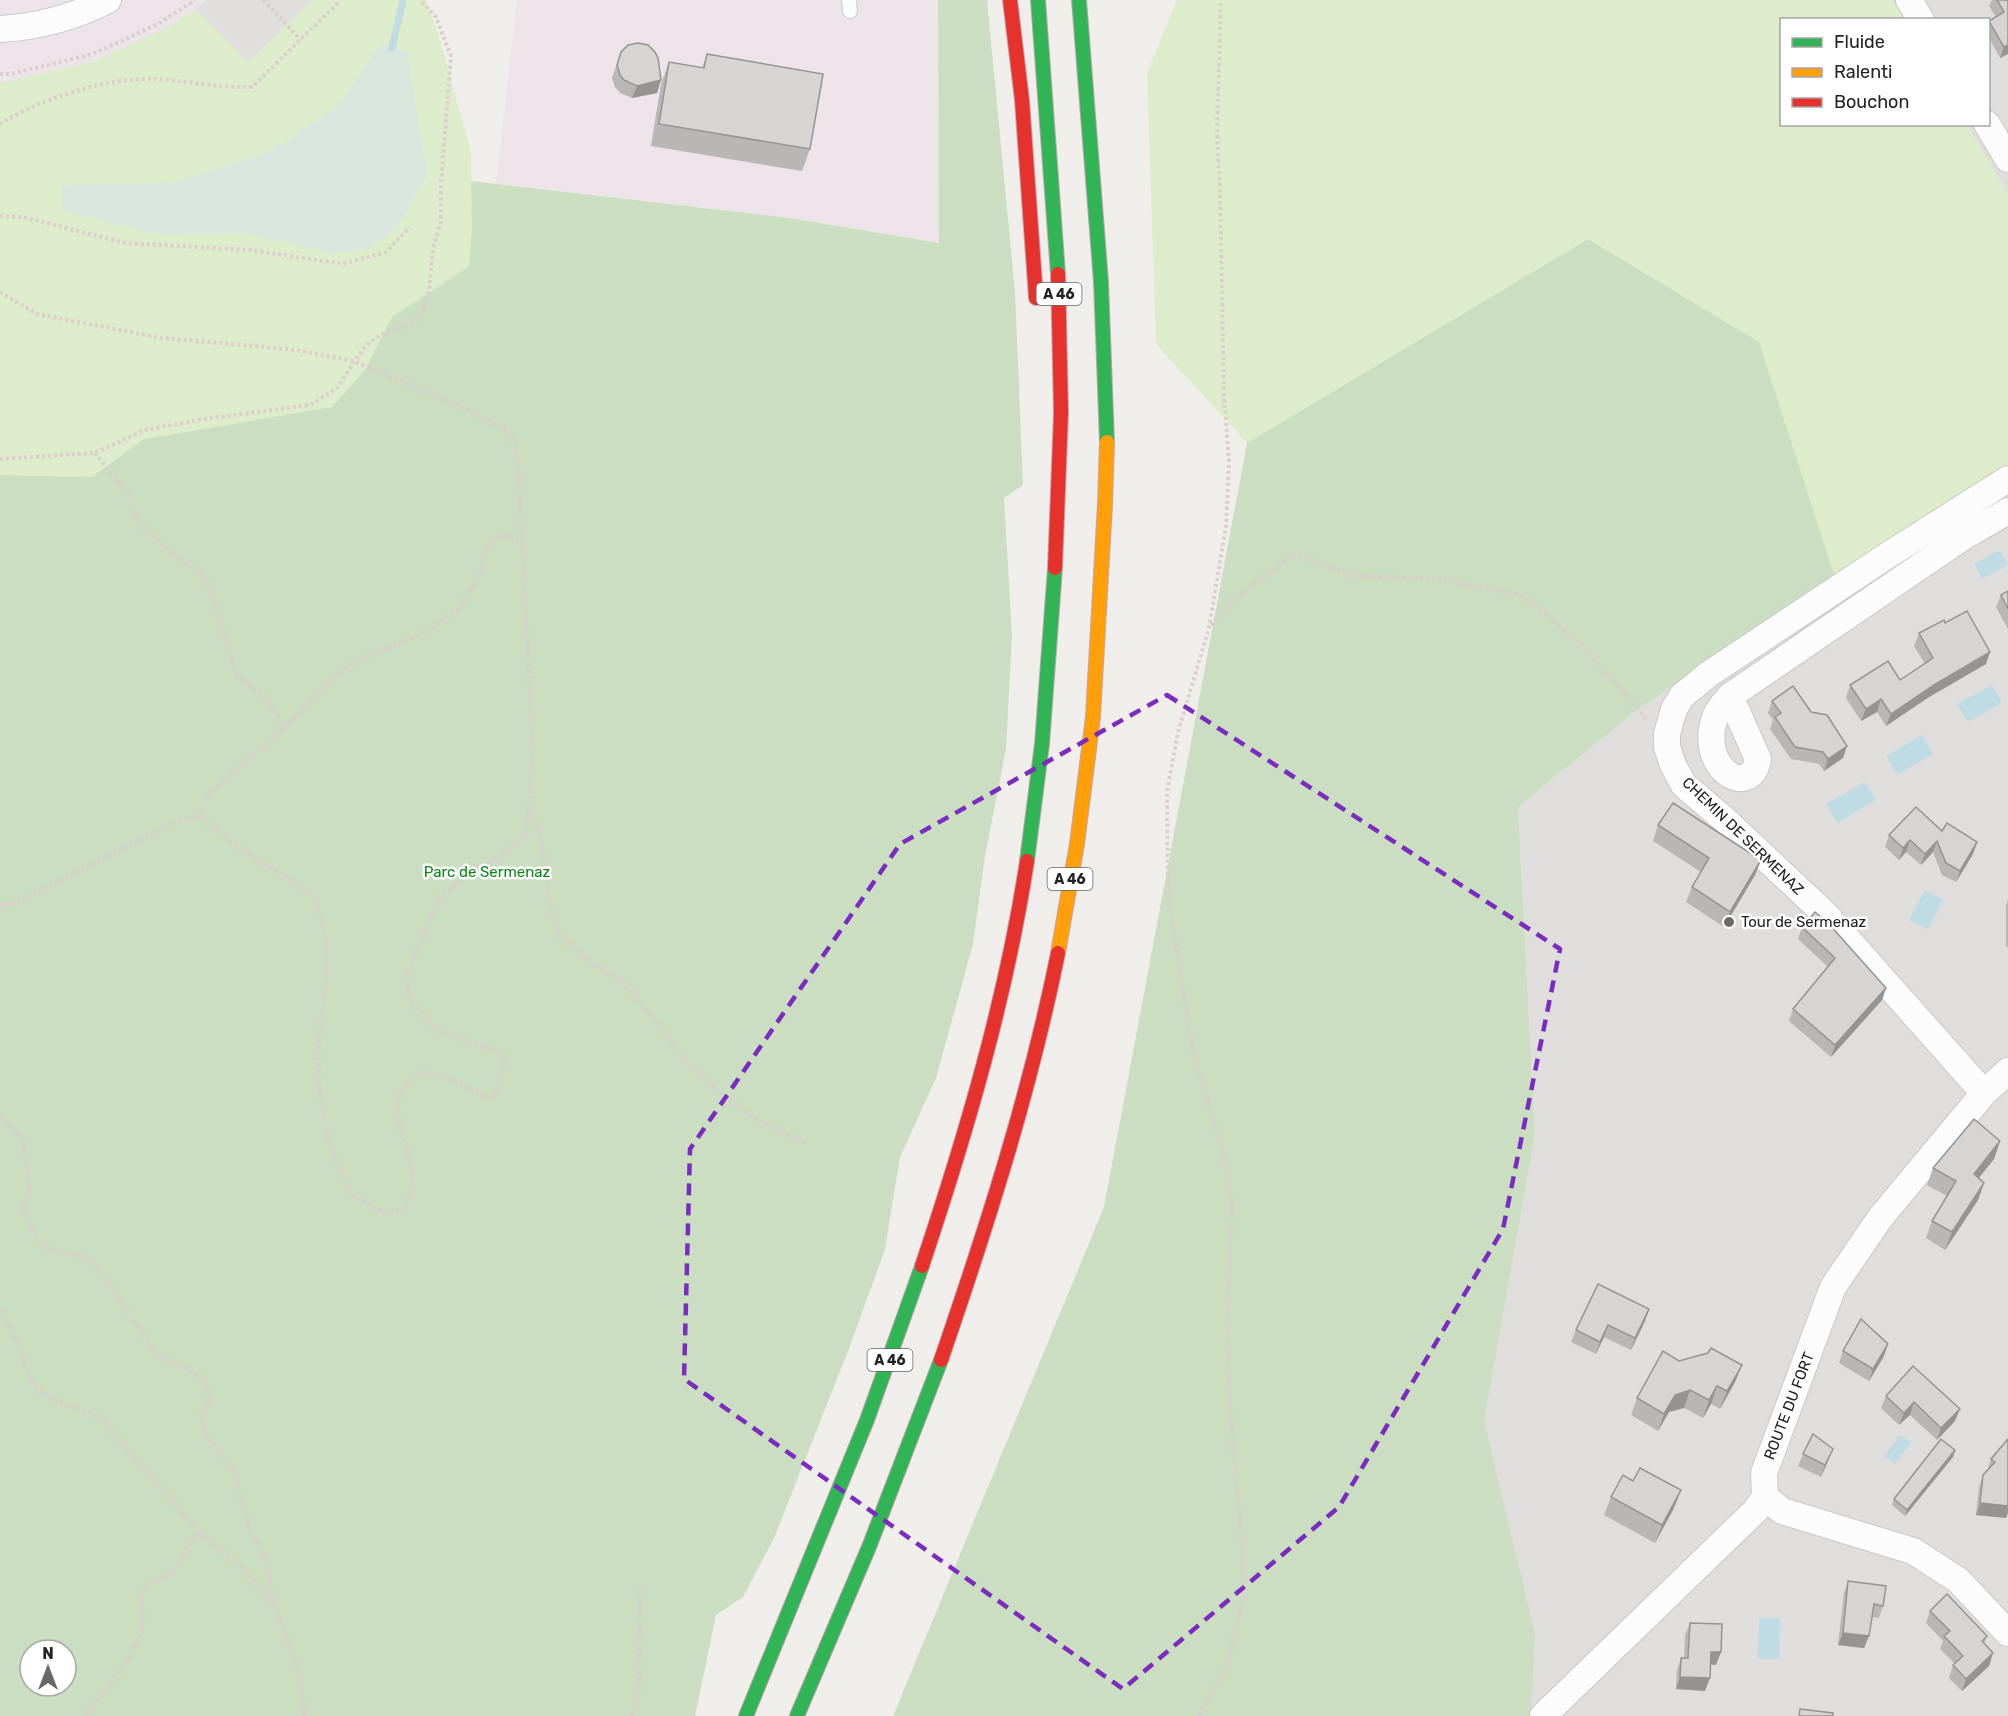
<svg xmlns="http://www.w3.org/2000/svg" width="2008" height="1716" font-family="Rubik,sans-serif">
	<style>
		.residential { fill: #dfdedc }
		.industrial { fill: #ede4e9 }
		.grass { fill: #ddeccb }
		.forest { fill: #cbdec1; fill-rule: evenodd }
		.wetland { fill: #d9e6de }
		.parking { fill: #e0dfde }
		.water { fill: #bfdbe3 }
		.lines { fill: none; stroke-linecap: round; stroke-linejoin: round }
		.stream { stroke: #bfdbe3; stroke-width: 7 }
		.lane-casing { stroke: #c9c8c7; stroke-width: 16 }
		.street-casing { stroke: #c9c8c7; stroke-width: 28 }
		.fast-casing { stroke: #c5a2ac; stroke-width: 16 }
		.slow-casing { stroke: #c5a2ac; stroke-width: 16 }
		.jam-casing { stroke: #c5a2ac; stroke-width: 16 }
		.path { stroke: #dccecd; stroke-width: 4; stroke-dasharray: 3 3; stroke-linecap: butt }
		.lane { stroke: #fdfcfc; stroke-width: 14 }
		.street { stroke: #fdfcfc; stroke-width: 26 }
		.fast { stroke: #30b455; stroke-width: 14 }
		.slow { stroke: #ff9f0a; stroke-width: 14 }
		.jam { stroke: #e5322d; stroke-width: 14 }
		.wall { fill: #b9b6b5 }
		.shaded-wall { fill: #969493 }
		.building { fill: #d7d4d2; stroke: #969493; stroke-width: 1.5 }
		.marked { fill: none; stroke: #7b2cbf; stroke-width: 4.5; stroke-dasharray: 12 8; stroke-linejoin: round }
		.poi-dot { fill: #6a6968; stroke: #fff; stroke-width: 2 }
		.labels { text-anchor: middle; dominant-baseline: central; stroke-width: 5; stroke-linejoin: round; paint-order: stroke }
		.shield { fill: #fff; stroke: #646464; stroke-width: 1.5 }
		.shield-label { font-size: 14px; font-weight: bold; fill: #222 }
		.street-label { font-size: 15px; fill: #222; stroke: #fff }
		.park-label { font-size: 15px; fill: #0c8416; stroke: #fff }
		.poi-label { font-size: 15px; fill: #222; stroke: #fff; text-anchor: start }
	</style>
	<rect width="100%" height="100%" fill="#f0eeeb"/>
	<!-- residential -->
	<g class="residential">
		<polygon points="1892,0 2008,0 2008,194 1966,125 1988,124 1988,20 1904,19"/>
		<polygon points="2008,473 2008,1716 1529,1716 1531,1713 1484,1422 1535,1135 1518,807 1637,710 1835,577"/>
	</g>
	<!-- industrial -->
	<g class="industrial">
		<polygon points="0,0 313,0 248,62 195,9 168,27 95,61 4,83 0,83"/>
		<polygon points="517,0 938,0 939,243 789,218 496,183"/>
	</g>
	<!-- grass -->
	<g class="grass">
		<polygon points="313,0 426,0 440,40 471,153 472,227 469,266 392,317 365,370 332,407 144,439 92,477 0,475 0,83 95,61 168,27 195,9 248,62"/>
		<polygon points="1177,0 1892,0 1904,19 1782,20 1782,124 1967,125 2008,194 2008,473 1835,577 1759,342 1588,239 1247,443 1156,344 1147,73"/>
	</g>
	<!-- forest -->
	<g class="forest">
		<path d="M 938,0 L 987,0 L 1015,292 L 1023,485 L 1004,498 L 1012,636 L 1006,749 L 985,856 L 973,944 L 936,1078 L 900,1157 L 885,1249 L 850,1346 L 774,1538 L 743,1597 L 716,1615 L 695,1716 L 0,1716 L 0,475 L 92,477 L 144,439 L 332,407 L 365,370 L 392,317 L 469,266 L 472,227 L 471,181 L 789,218 L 939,243 ZM 30,1650 L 66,1650 L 66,1686 L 30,1686 Z"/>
		<polygon points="1588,239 1759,342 1835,577 1637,710 1518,807 1535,1135 1484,1422 1535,1633 1531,1713 1529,1716 893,1716 1104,1207 1247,443"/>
	</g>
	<!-- wetland -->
	<polygon class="wetland" points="380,44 407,52 427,176 396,229 368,248 330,253 245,233 161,235 64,211 61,185 173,183 270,152 340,104"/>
	<!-- parking -->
	<polygon class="parking" points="206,0 313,0 248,62 195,9"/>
	<!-- water -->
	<g class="water">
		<polygon points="1999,550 2008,565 1982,579 1974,564"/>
		<polygon points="1992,685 2002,703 1968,722 1957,704"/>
		<polygon points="1922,735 1933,754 1897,775 1886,756"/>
		<polygon points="1865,782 1876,800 1837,823 1826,804"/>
		<polygon points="1925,890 1943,900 1928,929 1909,920"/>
		<polygon points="1900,1435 1911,1442 1895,1464 1884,1457"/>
		<polygon points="1759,1618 1780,1618 1779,1659 1758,1659"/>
	</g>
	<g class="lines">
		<!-- stream -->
		<polyline class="stream" points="392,48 403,0"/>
		<defs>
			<polyline id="lane" points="849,0 850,11"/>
			<g id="street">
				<polyline points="1909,0 1921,20"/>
				<path d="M 0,29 C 38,27 74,17 108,0"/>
				<polyline points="1987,124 2008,159"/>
				<polyline points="2008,479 1885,557 1709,674 1682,696 1674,709 1667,734 1667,747 1673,765 1684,785 1725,820 1824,913 1984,1093 2008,1071"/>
				<path d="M 1730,696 L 1758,759 C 1751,801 1695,768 1716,715 C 1719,708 1725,702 1730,696 L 1963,537 L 2008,511"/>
				<polyline points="1765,1497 1782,1511 1913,1551 1958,1580 2008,1633"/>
				<polyline points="1543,1716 1756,1510 1765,1497 1764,1473 1833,1287 1880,1218 1984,1093"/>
			</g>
			<g id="fast">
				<polyline points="1038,0 1058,274"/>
				<polyline points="1079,0 1101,282 1107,442"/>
				<polyline points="1027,861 1042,744 1055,568"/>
				<polyline points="746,1716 867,1420 922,1266"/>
				<polyline points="797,1716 869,1547 941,1360"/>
			</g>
			<polyline id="slow" points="1058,953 1077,844 1093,717 1105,504 1107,442"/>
			<g id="jam">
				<polyline points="1010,0 1022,100 1036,298"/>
				<polyline points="1055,568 1061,413 1058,274"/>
				<path d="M 922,1266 C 966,1134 1006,999 1027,861"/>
				<path d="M 941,1360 C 987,1226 1030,1092 1058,953"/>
			</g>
		</defs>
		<!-- lane casing -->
		<use href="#lane" class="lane-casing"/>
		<!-- street casing -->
		<use href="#street" class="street-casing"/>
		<!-- fast casing -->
		<use href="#fast" class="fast-casing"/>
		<!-- slow casing -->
		<use href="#slow" class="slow-casing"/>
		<!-- jam casing -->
		<use href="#jam" class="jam-casing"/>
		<!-- path -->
		<g class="path">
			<polyline points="263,0 301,40"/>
			<polyline points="0,74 10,74 93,54 158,24 195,0"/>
			<path d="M 0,124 C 39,99 108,77 155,79 C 188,81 219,88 252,87 L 341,0"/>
			<polyline points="0,216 22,217 125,243 250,250 343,264 386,252 410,227"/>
			<path d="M 0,292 L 37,314 L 162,338 L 289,349 L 354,361 L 470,411 L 503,429 L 515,442 L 518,464 L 530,693 L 532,751 L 529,813 L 525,835 L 498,858 L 474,871 L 439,897 L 408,973 L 408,989 L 413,1004 L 438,1031 L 502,1053 L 505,1063 L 494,1096 L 486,1098 L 452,1080 L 424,1072 C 368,1096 421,1151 411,1192 C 410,1198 405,1204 403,1209 L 385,1213 L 367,1204 L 351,1193 L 337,1164 L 327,1135 L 319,1084 L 319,1037 L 326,982 L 326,949 L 325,930 L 314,898 L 296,883 L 240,849 L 200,817 L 174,822 L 20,901 L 0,906"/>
			<polyline points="95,453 129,494 139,522 170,553 199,572 210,588 237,676 264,697 274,710 284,728"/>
			<polyline points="0,459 95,453 145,430 204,419 310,405 337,388 364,347 380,335 412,323 423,313 429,290 433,249 441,221 441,185 451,56 436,17 420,0"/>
			<polyline points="1211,625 1232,600 1295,554 1354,576 1435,579 1522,595 1583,646 1647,720"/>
			<polyline points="530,814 540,829 550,906 559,935 590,962 623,982 661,1028 687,1063 726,1098 761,1122 808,1144"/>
			<polyline points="200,817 210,792 284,728 311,702 335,675 357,661 429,630 461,607 481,572 485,549 490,541 505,535 522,543"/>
			<path d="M 0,1116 L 22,1139 L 30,1188 L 22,1208 C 30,1227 39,1250 61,1253 C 81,1256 80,1252 96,1265 L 159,1357 L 186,1368 L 204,1379 L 211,1399 L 201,1414 L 205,1434 L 234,1471 L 250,1531 L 265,1556 L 275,1606 L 298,1670 L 305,1716"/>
			<path d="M 0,1310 C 8,1324 15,1337 21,1352 C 25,1366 28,1380 39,1390 C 57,1406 82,1407 102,1420 L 198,1531"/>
			<path d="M 85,1716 C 101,1695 130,1662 139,1638 C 144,1624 143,1609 141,1595 L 149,1584 L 174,1571 L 198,1531 L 243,1569 L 273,1604"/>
			<polyline points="632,1716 639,1692 640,1588"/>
			<polyline points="1199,1716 1227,1666 1243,1597 1242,1547 1230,1408 1228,1312 1232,1206 1223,1152 1192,1047 1168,893 1167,792 1178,732 1209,628 1226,526 1229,462 1224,396 1220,191 1217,130 1221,0"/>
		</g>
		<!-- lane -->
		<use href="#lane" class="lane"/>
		<!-- street -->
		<use href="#street" class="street"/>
		<!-- fast -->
		<use href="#fast" class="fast"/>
		<!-- slow -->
		<use href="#slow" class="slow"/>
		<!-- jam -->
		<use href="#jam" class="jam"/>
	</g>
	<!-- wall -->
	<g class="wall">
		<polygon points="1992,0 2008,0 2008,54 2000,58 1989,38 1989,21 1996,17 1989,6"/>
		<polygon points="621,52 661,80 657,93 632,98 620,93 615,87 612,78"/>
		<polygon points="707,54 810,149 802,171 651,146 661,84 669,62 702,68"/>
		<polygon points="2008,591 2008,629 1996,607 2001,595"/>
		<polygon points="1945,623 1986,664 1929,697 1886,726 1877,712 1861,721 1846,698 1850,685 1900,680 1925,664 1914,646 1919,633"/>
		<polygon points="1772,701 1811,712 1847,746 1843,758 1824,771 1819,764 1791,759 1770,729 1773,720 1768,713"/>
		<polygon points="1658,825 1761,860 1755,875 1724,927 1686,902 1692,887 1701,872 1653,841"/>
		<polygon points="1942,831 1977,842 1973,854 1956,882 1942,875 1933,852 1921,865 1906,852 1899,860 1885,847 1889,835"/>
		<polygon points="2008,900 2008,947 2006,947 2006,906"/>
		<polygon points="1802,927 1886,988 1882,1000 1831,1057 1789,1021 1793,1009 1828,967 1798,939"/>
		<polygon points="2000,1141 1994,1159 1979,1178 1984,1183 1978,1200 1945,1250 1926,1238 1932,1221 1947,1196 1927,1185 1933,1168"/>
		<polygon points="1598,1284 1645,1321 1631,1350 1604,1337 1596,1354 1571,1342 1576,1330"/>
		<polygon points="1843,1351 1884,1356 1869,1381 1839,1363"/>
		<polygon points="1679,1361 1742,1365 1735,1382 1720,1409 1711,1404 1703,1418 1684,1408 1669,1412 1658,1431 1631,1415 1637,1398"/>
		<polygon points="1913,1366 1955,1421 1937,1440 1910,1415 1899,1425 1881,1408 1886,1396"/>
		<polygon points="2008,1439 2008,1513 2006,1518 1976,1515 1979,1487 1983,1475 1987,1471 1991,1459"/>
		<polygon points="1955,1450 1953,1457 1905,1516 1892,1505 1894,1499"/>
		<polygon points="1803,1454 1828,1461 1821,1477 1798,1466"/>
		<polygon points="1633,1481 1674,1508 1655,1543 1604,1515 1611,1497"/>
		<polygon points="1848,1581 1883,1606 1879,1618 1872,1617 1864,1648 1838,1645 1844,1593"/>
		<polygon points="1930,1611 1987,1636 1984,1644 1993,1653 1989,1666 1962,1691 1949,1678 1953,1665 1955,1664 1940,1649 1943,1641 1926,1623"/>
		<polygon points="1690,1623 1716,1665 1711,1664 1705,1691 1676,1689 1677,1670 1681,1658 1684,1658 1685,1635"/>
	</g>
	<!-- shaded-wall -->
	<g class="shaded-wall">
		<polygon points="2008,45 2008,54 2000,58 2004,47"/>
		<polygon points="661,80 657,93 632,98 637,86"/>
		<polygon points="1990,652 1986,664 1929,697 1886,726 1891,714 1934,685"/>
		<polygon points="1881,699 1877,712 1861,721 1866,709"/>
		<polygon points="1847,746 1843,758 1824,771 1828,759"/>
		<polygon points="1910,840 1906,852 1899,860 1903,848"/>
		<polygon points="1937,841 1933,852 1921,865 1925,854"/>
		<polygon points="1977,842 1973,854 1956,882 1960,871"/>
		<polygon points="1761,860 1755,875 1724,927 1730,912"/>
		<polygon points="1886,988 1882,1000 1831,1057 1835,1045"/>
		<polygon points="2000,1141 1994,1159 1968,1191 1974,1174"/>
		<polygon points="1984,1183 1978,1200 1945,1250 1952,1232"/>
		<polygon points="1649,1309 1645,1321 1631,1350 1635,1338"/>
		<polygon points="1608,1325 1604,1337 1596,1354 1600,1342"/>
		<polygon points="1888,1344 1884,1356 1869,1381 1873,1369"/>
		<polygon points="1742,1365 1735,1382 1720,1409 1727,1391"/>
		<polygon points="1717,1386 1711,1404 1703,1418 1709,1400"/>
		<polygon points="1690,1390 1684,1408 1669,1412 1658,1431 1664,1414 1675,1395"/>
		<polygon points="1914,1402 1910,1415 1899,1425 1904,1413"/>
		<polygon points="1960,1409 1955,1421 1937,1440 1941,1428"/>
		<polygon points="1833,1449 1828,1461 1821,1477 1825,1465"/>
		<polygon points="1955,1450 1953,1457 1905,1516 1907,1510"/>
		<polygon points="1681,1490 1674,1508 1655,1543 1662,1525"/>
		<polygon points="1980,1503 2008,1506 2008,1513 2006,1518 1976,1515"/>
		<polygon points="1843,1633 1869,1636 1864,1648 1838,1645"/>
		<polygon points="1711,1652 1721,1652 1716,1665 1707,1664"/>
		<polygon points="1993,1653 1989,1666 1962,1691 1966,1679"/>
		<polygon points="1680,1677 1710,1678 1705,1691 1676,1689"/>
	</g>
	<!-- building -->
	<g class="building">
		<polygon points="1997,0 2008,0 2008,45 2004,47 1989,21 2004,12"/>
		<polygon points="638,43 648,45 655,52 658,58 661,80 637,86 624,80 620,75 617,65 621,52 628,45"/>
		<polygon points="707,54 823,74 810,149 659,124 669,62 704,68"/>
		<polygon points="2008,591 2008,609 2001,595"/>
		<polygon points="1967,611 1990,652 1934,685 1891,714 1881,699 1866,709 1850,685 1888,661 1900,680 1933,658 1919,633 1944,620 1945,623"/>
		<polygon points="1793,686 1811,712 1827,715 1847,746 1828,759 1823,752 1795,747 1775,717 1781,713 1772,701"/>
		<polygon points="1673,803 1761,860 1730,912 1692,887 1709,858 1658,825"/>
		<polygon points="1916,807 1942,831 1947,823 1977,842 1960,871 1946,863 1937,841 1925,854 1910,840 1903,848 1889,835"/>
		<polygon points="1815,912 1829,924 1886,988 1835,1045 1793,1009 1835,958 1802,927"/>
		<polygon points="1974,1119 2000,1141 1974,1174 1984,1183 1952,1232 1932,1221 1956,1181 1933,1168"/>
		<polygon points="1598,1284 1649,1309 1635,1338 1608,1325 1600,1342 1576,1330"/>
		<polygon points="1861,1319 1888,1344 1873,1369 1843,1351"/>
		<polygon points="1711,1348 1742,1365 1727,1391 1717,1386 1709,1400 1690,1390 1675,1395 1664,1414 1637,1398 1663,1351 1679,1361 1708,1353"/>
		<polygon points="1913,1366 1960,1409 1941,1428 1914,1402 1904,1413 1886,1396"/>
		<polygon points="1813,1434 1833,1449 1825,1465 1803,1454"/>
		<polygon points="1941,1439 1955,1450 1907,1510 1894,1499"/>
		<polygon points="2008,1439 2008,1506 1980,1503 1983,1475 1995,1462 1991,1459"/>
		<polygon points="1640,1468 1681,1490 1662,1525 1611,1497 1623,1475 1633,1481"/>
		<polygon points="1848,1581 1886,1586 1883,1606 1874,1604 1869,1636 1843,1633"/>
		<polygon points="1947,1594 1987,1636 1982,1641 1993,1653 1966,1679 1953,1665 1963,1656 1944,1636 1950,1631 1930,1611"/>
		<polygon points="1690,1623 1722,1624 1721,1652 1711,1652 1710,1678 1680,1677 1681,1658 1688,1658"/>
		<polygon points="1800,1709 1833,1713 1833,1716 1799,1716"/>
	</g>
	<!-- marked area -->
	<path class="marked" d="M 1167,695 L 1560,949 L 1503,1229 L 1339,1507 L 1123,1689 L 684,1379 L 690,1149 L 900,844 Z"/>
	<!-- markers -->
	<circle class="poi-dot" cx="1729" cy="922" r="6"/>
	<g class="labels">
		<!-- shield labels -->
		<g class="shield">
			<rect x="1036.5" y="283" width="45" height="22" rx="4.5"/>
			<rect x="1047.5" y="868" width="45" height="22" rx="4.5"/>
			<rect x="867.5" y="1349" width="45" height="22" rx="4.5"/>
		</g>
		<g class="shield-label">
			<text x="1059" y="294">A 46</text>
			<text x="1070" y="879">A 46</text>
			<text x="890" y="1360">A 46</text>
		</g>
		<!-- street labels -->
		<g class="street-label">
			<text transform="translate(1743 836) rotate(44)">CHEMIN DE SERMENAZ</text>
			<text transform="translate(1789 1406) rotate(-69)">ROUTE DU FORT</text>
		</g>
		<!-- park labels -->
		<g class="park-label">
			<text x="487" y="872">Parc de Sermenaz</text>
		</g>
		<!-- poi labels -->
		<g class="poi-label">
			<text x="1741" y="922">Tour de Sermenaz</text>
		</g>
	</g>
	<!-- legend -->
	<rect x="1780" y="18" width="210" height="108" fill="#ffffff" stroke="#a7a7a7" stroke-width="1.5"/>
	<rect x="1792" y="38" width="30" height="9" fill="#30b455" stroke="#a7a7a7" stroke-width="1.5"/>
	<text x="1834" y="48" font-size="18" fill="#222222">Fluide</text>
	<rect x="1792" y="68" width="30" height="9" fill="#ff9f0a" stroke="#a7a7a7" stroke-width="1.5"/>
	<text x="1834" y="78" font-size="18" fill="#222222">Ralenti</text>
	<rect x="1792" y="98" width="30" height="9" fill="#e5322d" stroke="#a7a7a7" stroke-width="1.5"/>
	<text x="1834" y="108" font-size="18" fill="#222222">Bouchon</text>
	<!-- north arrow -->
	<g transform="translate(48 1668)"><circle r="28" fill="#ffffff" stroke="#a7a7a7" stroke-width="1.5"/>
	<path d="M0-4.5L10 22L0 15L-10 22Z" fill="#6a6968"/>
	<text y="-9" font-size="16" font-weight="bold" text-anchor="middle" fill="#222222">N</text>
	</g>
</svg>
